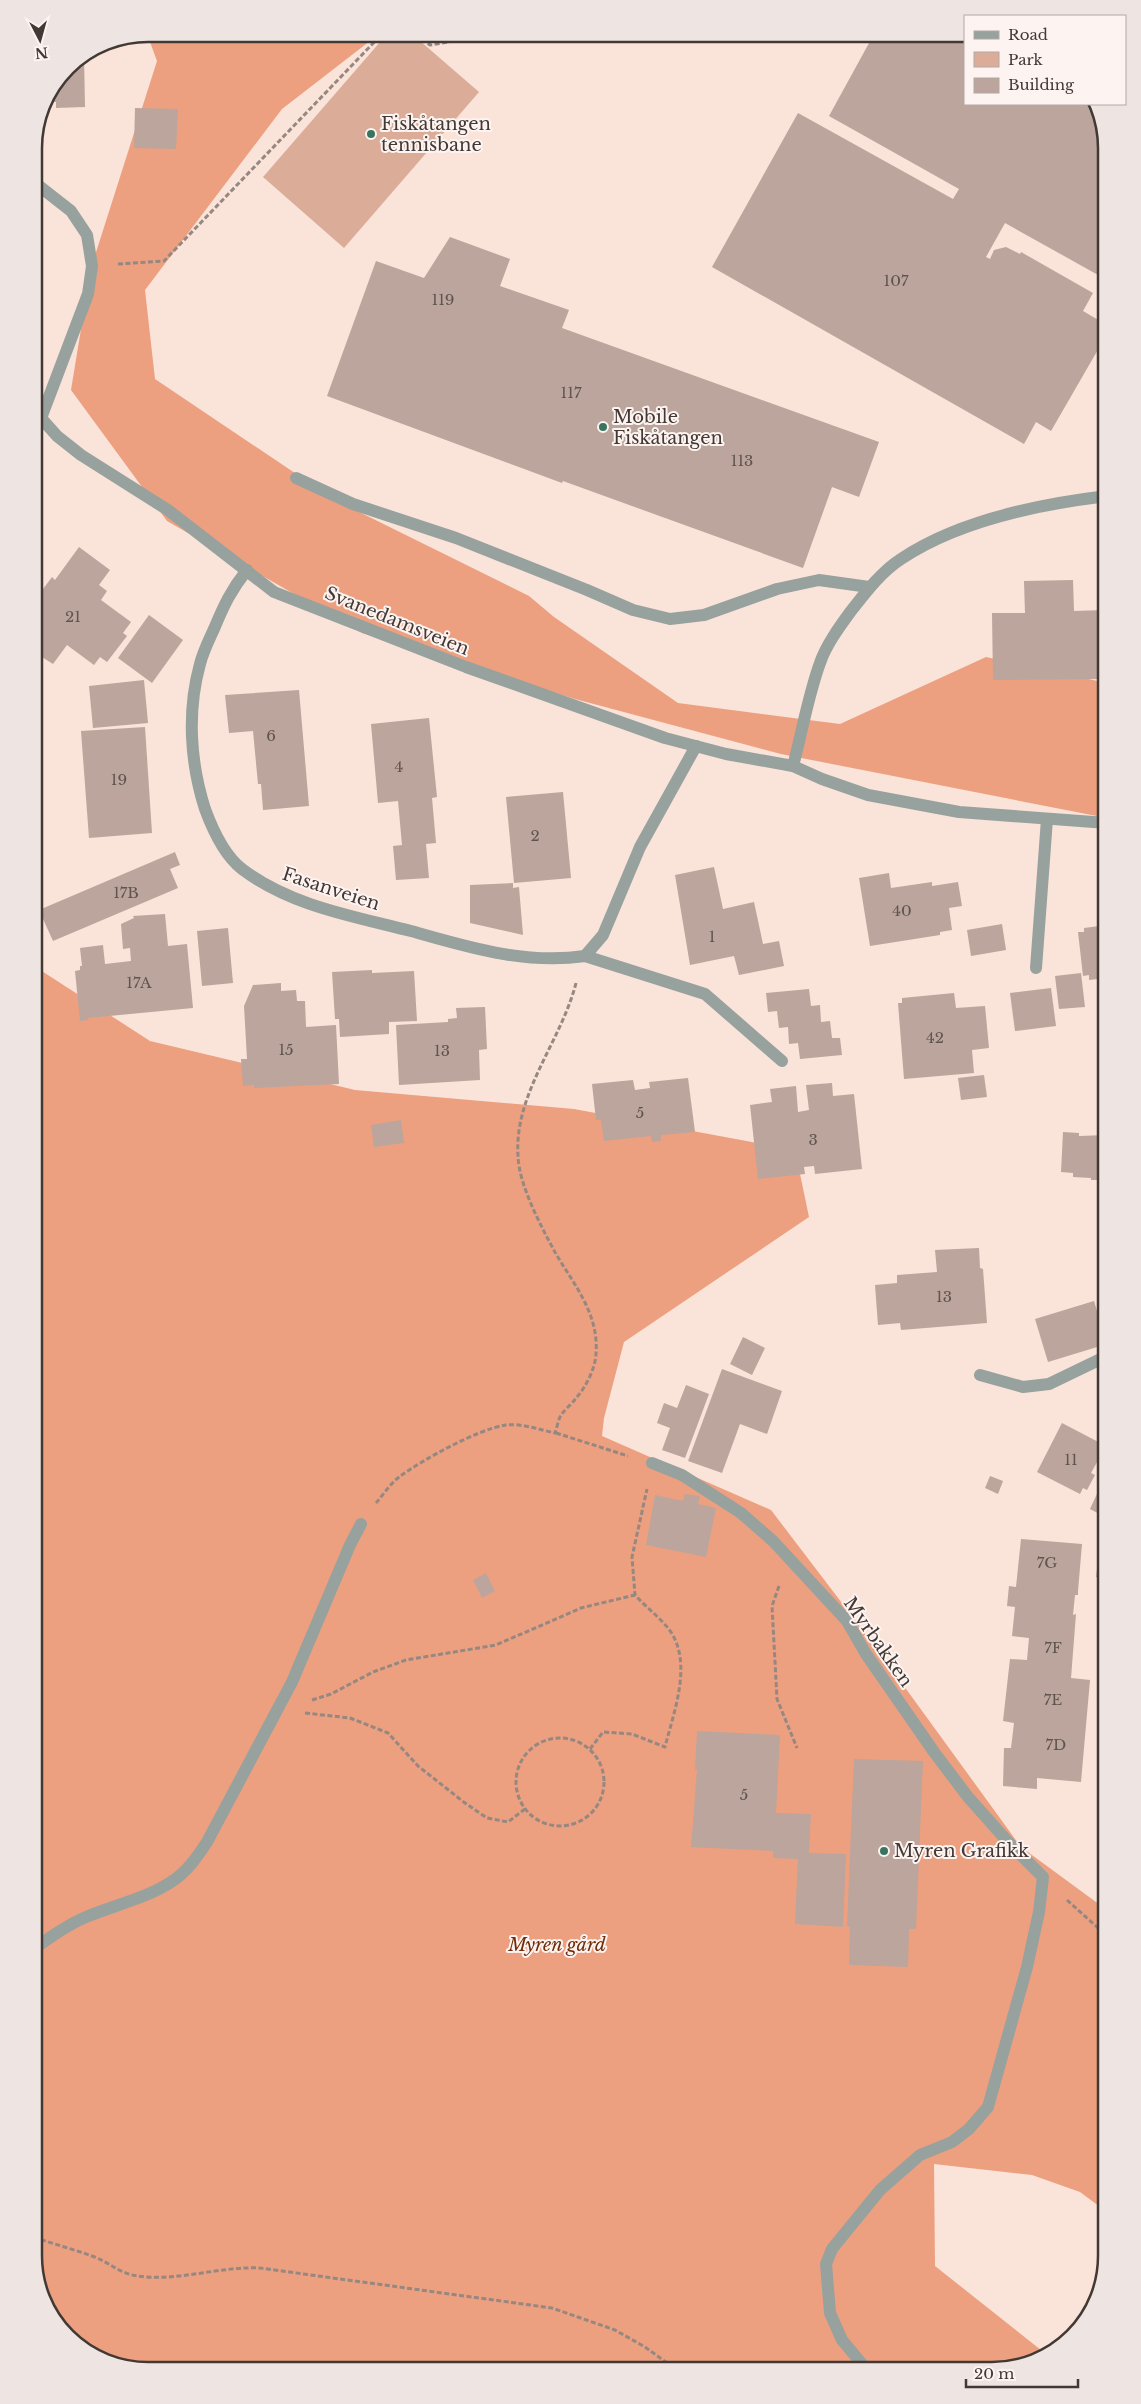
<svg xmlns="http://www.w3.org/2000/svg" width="1141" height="2404" font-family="'Libre Baskerville',serif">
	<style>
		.green { fill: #dbad99 }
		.forest { fill: #eca080 }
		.building { fill: #bba59c }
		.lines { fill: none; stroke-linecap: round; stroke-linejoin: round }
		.path { stroke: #968780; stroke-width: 3; stroke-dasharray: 5 2.5; stroke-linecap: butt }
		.minor { stroke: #97a19d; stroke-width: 12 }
		.poi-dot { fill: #387561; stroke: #fdf3f0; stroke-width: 2 }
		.labels { text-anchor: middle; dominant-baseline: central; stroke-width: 4; stroke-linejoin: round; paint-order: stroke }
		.number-label { font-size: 15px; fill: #60544f }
		.poi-label { font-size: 18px; fill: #423935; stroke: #fdf3f0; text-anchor: start }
		.street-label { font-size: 18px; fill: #423935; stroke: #fdf3f0 }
		.park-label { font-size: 18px; font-style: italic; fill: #6f2c08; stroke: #fdf3f0 }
		.rim { fill: none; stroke: #423935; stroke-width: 2.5 }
	</style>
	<rect width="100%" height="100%" fill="#fae3d9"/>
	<!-- green -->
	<polygon class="green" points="387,34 412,34 479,92 344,248 263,177"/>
	<!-- forest -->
	<g class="forest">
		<polygon points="147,34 379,34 282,109 145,290 155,379 335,500 529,596 554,617 678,703 840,724 986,657 1107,683 1107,818 781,754 575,699 362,633 167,521 71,390 91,268 157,61"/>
		<polygon points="34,966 150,1041 355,1090 574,1109 795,1150 809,1217 624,1342 604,1418 602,1436 771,1510 877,1649 1021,1847 1096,1902 1107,1908 1107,2212 1080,2192 1032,2175 934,2164 935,2266 1046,2354 1036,2362 993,2370 141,2370 84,2351 42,2299 34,2256"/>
	</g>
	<!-- building -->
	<g class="building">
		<polygon points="874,34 965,34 965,104 1099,105 1107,148 1107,280 1005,223 986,257 990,259 994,250 1006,247 1020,254 1021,252 1093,293 1083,311 1107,325 1107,334 1051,431 1036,422 1024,444 712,267 798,113 953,199 959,189 829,116"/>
		<polygon points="84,56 85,107 56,108 56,102 44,102 67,67"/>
		<polygon points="135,108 178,109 176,149 134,148"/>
		<polygon points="450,237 510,259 500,286 569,310 562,328 879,442 859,497 832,487 803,568 563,481 562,483 327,396 376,261 424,278"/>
		<polygon points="79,547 110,570 99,585 107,591 101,600 131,622 123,633 127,636 107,662 100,657 94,665 67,645 53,664 34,652 34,601 52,577 55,580"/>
		<polygon points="1073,580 1074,611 1105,610 1106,679 993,680 992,613 1025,613 1024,581"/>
		<polygon points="149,615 183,640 152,683 118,658"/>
		<polygon points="144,680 148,723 93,728 89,686"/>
		<polygon points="299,690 309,806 263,810 261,784 258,784 253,731 229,733 225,695"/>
		<polygon points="429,718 437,797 432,798 436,843 426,844 429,878 396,880 393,846 402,845 398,801 378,803 371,724"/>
		<polygon points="145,727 152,833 89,838 81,731"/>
		<polygon points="563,792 571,878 514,883 506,797"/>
		<polygon points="175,852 180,865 170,869 178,888 53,941 39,910"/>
		<polygon points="714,867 723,909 754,902 763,944 779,941 784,966 739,975 734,956 690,965 675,875"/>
		<polygon points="889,873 891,888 932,882 932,886 958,882 962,906 949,908 952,930 940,932 940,935 870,946 859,878"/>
		<polygon points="513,883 513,888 519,887 523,935 470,923 470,885"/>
		<polygon points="165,914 168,946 187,944 193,1008 88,1018 88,1020 80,1021 75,971 80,970 80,966 82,966 80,948 103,945 105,964 131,961 130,948 123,949 121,924 134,918 133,916"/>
		<polygon points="1002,924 1006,950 971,956 967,930"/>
		<polygon points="1107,925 1107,978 1089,980 1089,975 1083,976 1078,932 1084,932 1084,928"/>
		<polygon points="228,928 233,983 202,986 197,931"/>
		<polygon points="372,970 372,973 414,971 417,1021 389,1022 389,1034 340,1037 339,1019 335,1019 332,972"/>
		<polygon points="1081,973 1085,1007 1059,1009 1055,976"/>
		<polygon points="281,983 281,991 296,990 297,1001 305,1001 306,1027 336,1025 339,1084 254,1088 254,1085 243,1086 241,1059 247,1059 244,1006 253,985"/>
		<polygon points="1051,988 1056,1026 1015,1031 1010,993"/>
		<polygon points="809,989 811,1006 820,1005 821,1022 830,1021 832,1038 840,1038 842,1055 800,1059 798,1043 789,1044 788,1027 779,1028 777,1011 768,1012 766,993"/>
		<polygon points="954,993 956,1008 985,1006 989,1048 972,1050 974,1073 904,1079 898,1003 902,1003 902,998"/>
		<polygon points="485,1007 487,1049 479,1050 480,1080 399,1085 396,1025 448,1022 448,1019 457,1018 456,1008"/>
		<polygon points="984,1075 987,1097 961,1100 958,1078"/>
		<polygon points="688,1078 695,1132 661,1135 661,1141 652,1142 651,1136 604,1141 601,1120 596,1120 592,1084 633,1080 635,1090 650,1088 649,1082"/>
		<polygon points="832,1083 833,1096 854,1094 862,1169 815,1174 814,1166 804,1167 805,1174 758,1179 750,1105 772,1102 770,1089 796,1086 798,1112 809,1110 806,1085"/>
		<polygon points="401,1120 404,1143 374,1147 371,1125"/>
		<polygon points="1063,1132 1079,1133 1079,1136 1107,1135 1107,1180 1091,1180 1091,1178 1073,1177 1073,1173 1061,1172"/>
		<polygon points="979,1248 980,1268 983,1269 987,1323 901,1330 900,1323 878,1325 875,1285 897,1283 897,1275 937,1272 935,1250"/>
		<polygon points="1094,1301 1107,1344 1048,1362 1035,1319"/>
		<polygon points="743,1337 765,1348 752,1375 730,1364"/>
		<polygon points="722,1369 782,1391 767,1434 740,1424 722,1473 688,1461"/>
		<polygon points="686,1385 709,1394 685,1458 662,1450 670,1428 657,1423 664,1403 677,1408"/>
		<polygon points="1062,1423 1106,1446 1091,1473 1095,1475 1087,1490 1083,1488 1080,1494 1037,1472"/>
		<polygon points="1107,1472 1107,1518 1090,1509"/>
		<polygon points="990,1476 1003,1481 998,1494 985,1488"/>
		<polygon points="685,1494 700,1496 698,1504 716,1508 706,1557 646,1545 655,1495 683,1501"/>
		<polygon points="1101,1538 1107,1539 1107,1579 1096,1577"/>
		<polygon points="1021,1539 1082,1544 1078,1591 1078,1595 1075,1595 1073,1615 1076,1614 1071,1678 1090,1680 1081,1782 1037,1778 1037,1789 1003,1786 1004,1748 1011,1748 1014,1723 1003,1721 1010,1659 1027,1660 1029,1638 1012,1636 1015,1607 1007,1606 1009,1586 1016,1587"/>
		<polygon points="486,1573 495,1591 482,1598 473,1580"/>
		<polygon points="697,1731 780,1735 776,1813 811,1814 809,1853 846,1854 843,1927 795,1924 798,1859 773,1858 773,1851 691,1847 697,1770 695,1770"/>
		<polygon points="854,1759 923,1761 916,1929 909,1929 908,1967 849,1965 850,1927 847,1926"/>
	</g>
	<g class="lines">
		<!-- path -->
		<g class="path">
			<polyline points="416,34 430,45 455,41 461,34"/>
			<polyline points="118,264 164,261 382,34"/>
			<polyline points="556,1433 628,1456"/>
			<path d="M 376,1503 C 383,1495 390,1484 399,1477 C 422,1460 478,1429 506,1425 C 521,1423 541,1430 555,1433 C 557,1428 558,1420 561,1415 C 565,1409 572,1404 576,1398 C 586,1387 595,1369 596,1354 C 599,1314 575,1286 556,1254 C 542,1228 519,1186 518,1156 C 514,1093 561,1042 576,983"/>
			<polyline points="779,1586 772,1606 777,1699 797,1748"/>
			<polyline points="312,1700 331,1694 373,1672 406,1660 496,1645 581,1608 635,1595"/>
			<polyline points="305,1713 350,1718 388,1733 418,1766 465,1803 487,1818 508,1822 525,1809"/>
			<circle cx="560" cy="1782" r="44"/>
			<path d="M 590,1749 L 603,1732 L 632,1734 L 665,1747 C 674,1711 694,1661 668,1628 C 658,1616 645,1606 635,1595 L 632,1557 L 647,1489"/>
			<polyline points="1067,1900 1107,1936"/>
			<path d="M 34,2237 C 53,2244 73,2249 92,2256 C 109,2262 120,2274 138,2276 C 175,2282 221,2266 260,2268 L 552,2308 L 615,2330 L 645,2347 L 677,2370"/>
		</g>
		<!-- minor -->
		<g class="minor">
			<polyline points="34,182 71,211 87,235 92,266 88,294 41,418"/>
			<polyline points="34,415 41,418 57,436 81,455 168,510 274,592 466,667 665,738 726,754 793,766 822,779 868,795 959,812 1107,823"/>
			<polyline points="296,478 353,504 456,538 587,590 633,610 670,619 704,615 777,589 819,580 869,587"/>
			<path d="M 247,570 C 231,590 224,605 214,629 C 209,640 203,652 200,664 C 187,711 190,762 205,809 C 212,828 225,856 242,869 C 291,906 353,916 411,931 C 468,947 525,965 585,956 L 603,935 L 640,847 L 696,746"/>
			<path d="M 793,766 C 802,732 808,696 820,663 C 826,645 840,626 851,611 C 866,592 881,572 901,559 C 959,520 1040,504 1107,496"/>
			<polyline points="585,956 705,994 782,1061"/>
			<polyline points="1036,968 1047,819"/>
			<polyline points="980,1375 1023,1387 1049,1384 1107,1356"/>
			<polyline points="652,1463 682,1475 741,1513 773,1541 847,1621 866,1654 934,1752 968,1797 1009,1843 1043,1877 1039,1912 1027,1967 988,2107 969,2129 952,2142 920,2155 880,2190 832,2249 826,2264 830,2313 842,2340 867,2370"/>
			<path d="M 34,1949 C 50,1937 67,1925 86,1917 C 114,1905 145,1899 171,1882 C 187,1872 197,1857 207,1842 L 292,1682 L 350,1545 L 361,1524"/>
		</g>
	</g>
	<!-- markers -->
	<g class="poi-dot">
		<circle cx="371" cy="134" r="5"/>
		<circle cx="603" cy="427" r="5"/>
		<circle cx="884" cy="1851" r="5"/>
	</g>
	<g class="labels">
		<!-- number labels -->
		<g class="number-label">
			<text x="896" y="280">107</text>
			<text x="443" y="299">119</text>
			<text x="571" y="392">117</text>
			<text x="742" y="460">113</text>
			<text x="73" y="616">21</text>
			<text x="271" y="735">6</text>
			<text x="399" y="766">4</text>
			<text x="119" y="779">19</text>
			<text x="535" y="835">2</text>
			<text x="126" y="892">17B</text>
			<text x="902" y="910">40</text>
			<text x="712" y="936">1</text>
			<text x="139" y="982">17A</text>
			<text x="935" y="1037">42</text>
			<text x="286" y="1049">15</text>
			<text x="442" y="1050">13</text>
			<text x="640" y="1112">5</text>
			<text x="813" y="1139">3</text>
			<text x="944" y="1296">13</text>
			<text x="1071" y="1459">11</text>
			<text x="1047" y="1562">7G</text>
			<text x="1053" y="1647">7F</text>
			<text x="1053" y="1699">7E</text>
			<text x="1056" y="1744">7D</text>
			<text x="744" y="1794">5</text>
		</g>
		<!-- poi labels -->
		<g class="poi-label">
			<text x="381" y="124">Fiskåtangen<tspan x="381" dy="21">tennisbane</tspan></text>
			<text x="613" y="417">Mobile<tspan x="613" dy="21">Fiskåtangen</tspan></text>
			<text x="894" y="1851">Myren Grafikk</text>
		</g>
		<!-- street labels -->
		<g class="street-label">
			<text transform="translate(397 621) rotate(22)">Svanedamsveien</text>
			<text transform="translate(331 889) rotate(18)">Fasanveien</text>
			<text transform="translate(878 1642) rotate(55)">Myrbakken</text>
		</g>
		<!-- park labels -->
		<g class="park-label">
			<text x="557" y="1945">Myren gård</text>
		</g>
	</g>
	<!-- crop -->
	<path d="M0 0H1141V2404H0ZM148 42H992A106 106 0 0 1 1098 148V2256A106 106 0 0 1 992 2362H148A106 106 0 0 1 42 2256V148A106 106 0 0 1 148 42Z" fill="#eee4e1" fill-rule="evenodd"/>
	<path class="rim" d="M148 42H992A106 106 0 0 1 1098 148V2256A106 106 0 0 1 992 2362H148A106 106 0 0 1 42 2256V148A106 106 0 0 1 148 42Z"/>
	<!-- legend -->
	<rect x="964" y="15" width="162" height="90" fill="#fdf3f0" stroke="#b2a9a5"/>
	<rect x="974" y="31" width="25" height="8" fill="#97a19d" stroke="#b2a9a5"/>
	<text x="1008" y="40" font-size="15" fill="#423935">Road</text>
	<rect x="974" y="52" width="25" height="15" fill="#dbad99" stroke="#b2a9a5"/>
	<text x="1008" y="65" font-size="15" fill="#423935">Park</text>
	<rect x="974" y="78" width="25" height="15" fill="#bba59c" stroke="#b2a9a5"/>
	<text x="1008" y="90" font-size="15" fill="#423935">Building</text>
	<!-- north arrow -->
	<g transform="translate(40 40) rotate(174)" stroke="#fdf3f0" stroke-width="4" paint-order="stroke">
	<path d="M0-4L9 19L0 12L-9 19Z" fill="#423935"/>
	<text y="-8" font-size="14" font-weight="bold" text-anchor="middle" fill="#423935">N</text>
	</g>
	<!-- scale -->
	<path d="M966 2379v8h112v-8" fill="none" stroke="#423935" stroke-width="2.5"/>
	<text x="974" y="2379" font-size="15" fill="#423935" stroke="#fdf3f0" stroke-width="4" paint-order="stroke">20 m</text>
</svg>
